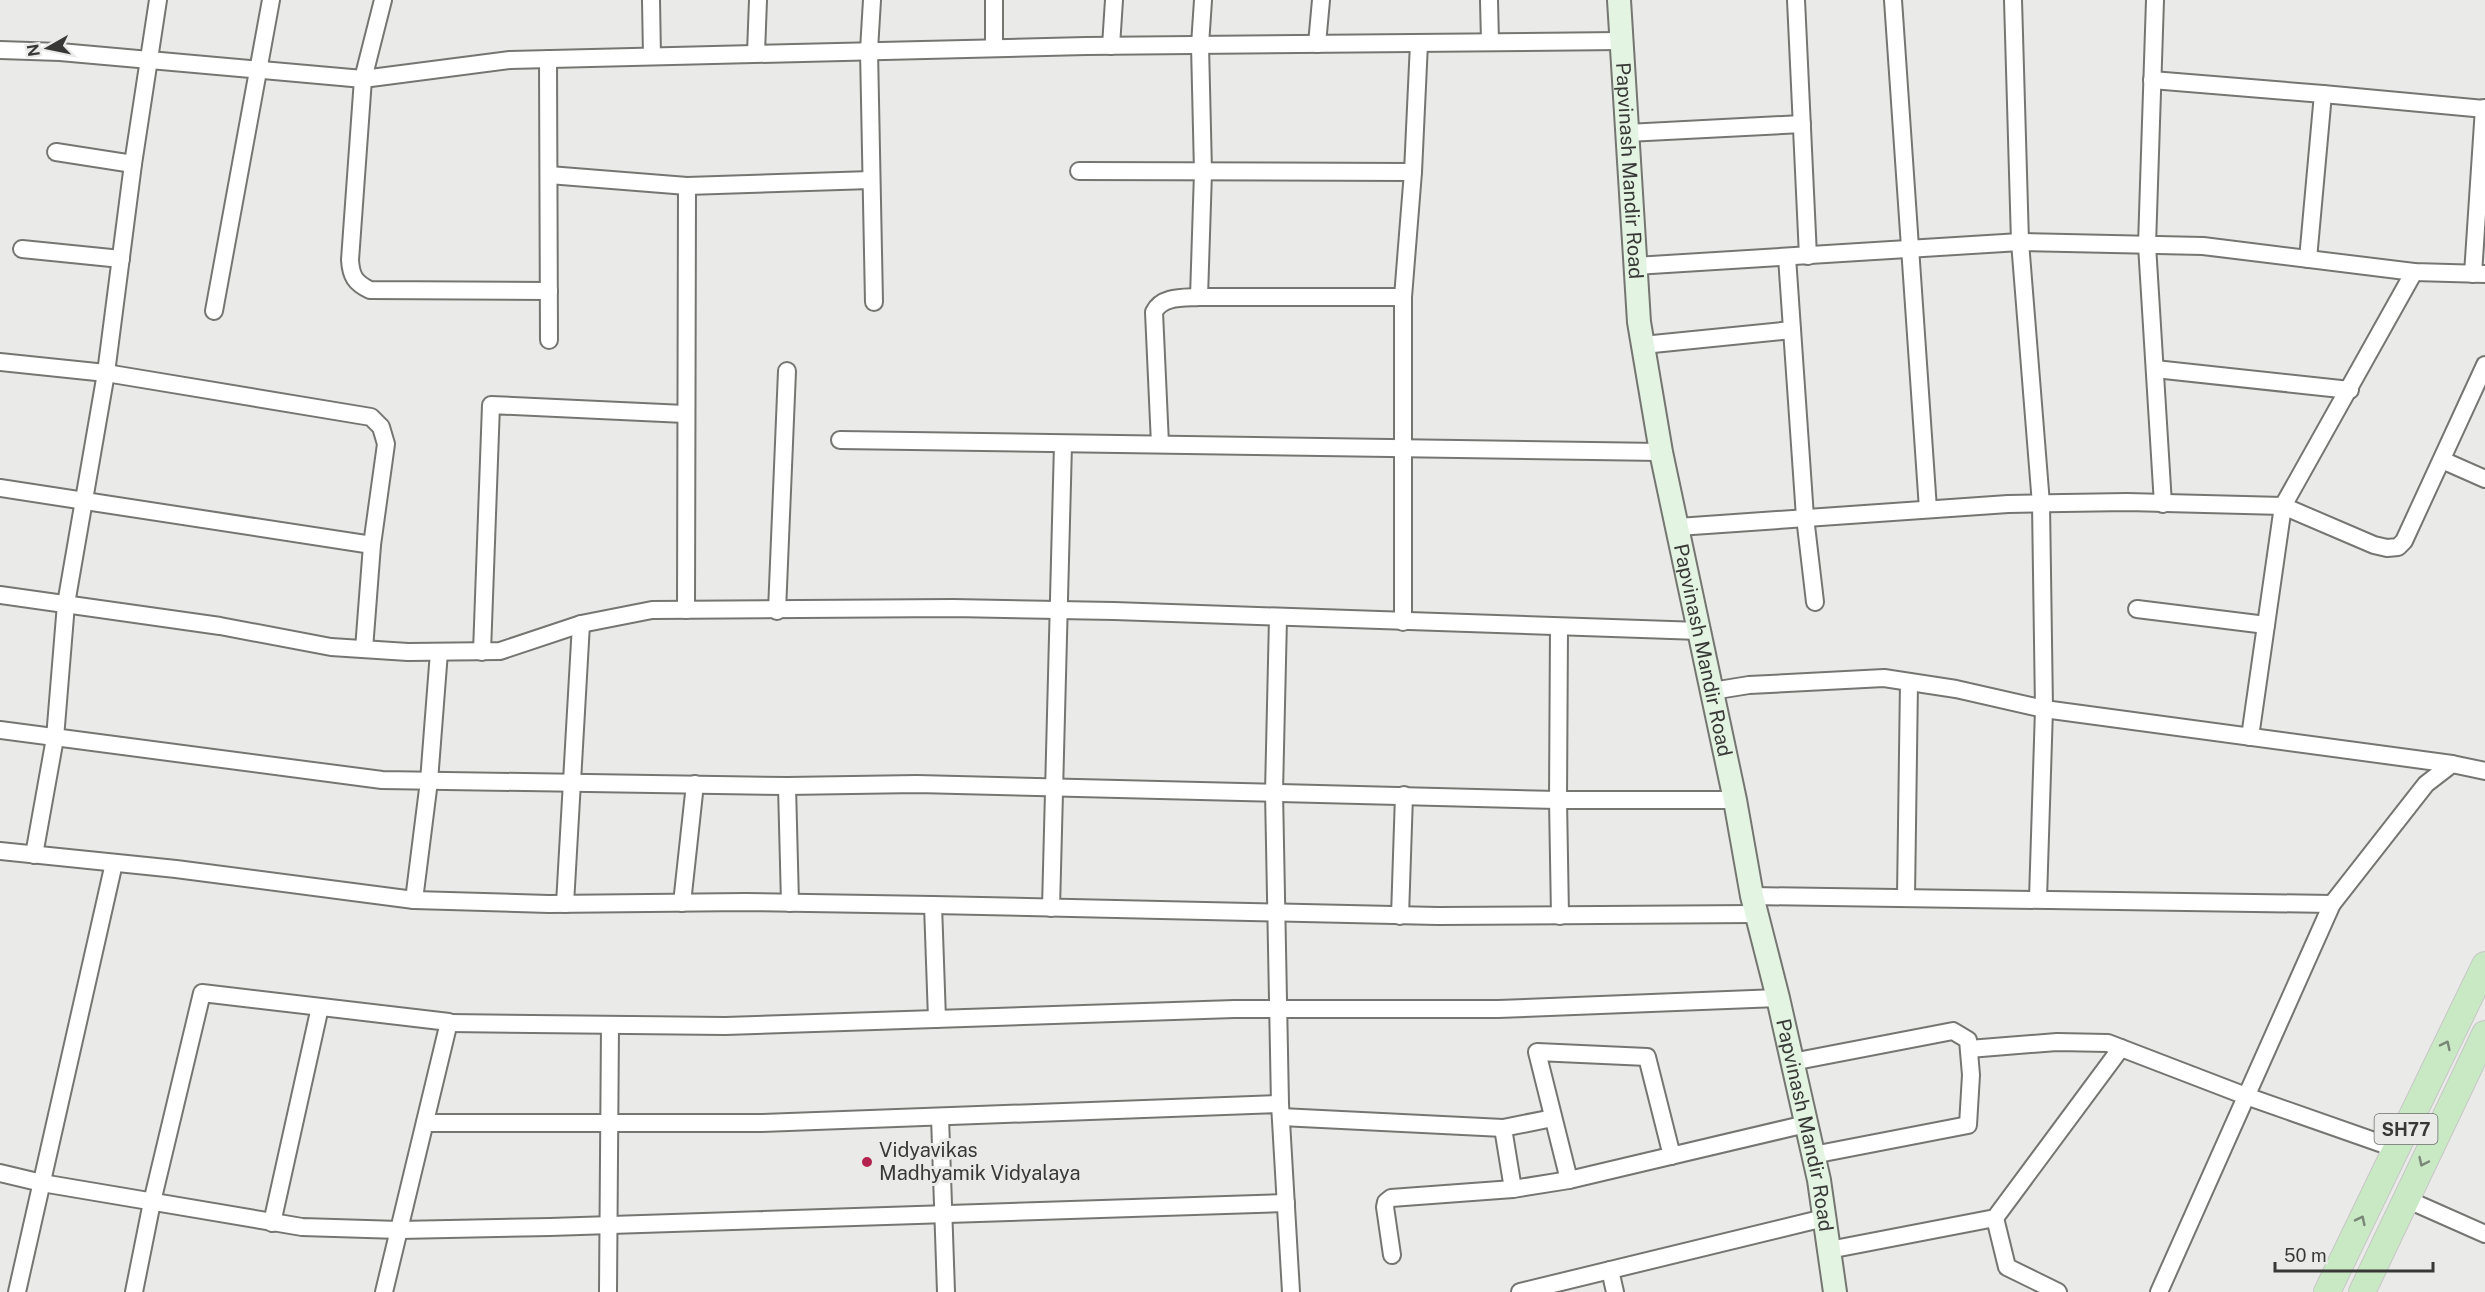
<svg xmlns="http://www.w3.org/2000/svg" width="2485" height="1292" font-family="'Public Sans',sans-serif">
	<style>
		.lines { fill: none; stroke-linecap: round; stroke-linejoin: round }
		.street-casing { stroke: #757572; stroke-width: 20 }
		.secondary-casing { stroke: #757572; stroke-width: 26 }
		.primary-casing { stroke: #c7c7c7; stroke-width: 28 }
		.street { stroke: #fff; stroke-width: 16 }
		.secondary { stroke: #e4f4e2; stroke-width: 22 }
		.primary { stroke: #c9e8c4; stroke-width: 26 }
		.oneway { stroke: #798776 }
		.poi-dot { fill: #b4234f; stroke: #eaebe8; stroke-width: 2 }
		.labels { text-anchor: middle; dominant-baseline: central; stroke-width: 6; stroke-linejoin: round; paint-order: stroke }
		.shield { fill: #eaebe8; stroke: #6d6e6c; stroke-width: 1.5 }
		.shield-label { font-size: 18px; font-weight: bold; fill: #383837 }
		.street-label { font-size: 20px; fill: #383837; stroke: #eaebe8 }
		.poi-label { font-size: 20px; fill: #383837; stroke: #eaebe8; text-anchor: start }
	</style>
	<rect width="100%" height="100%" fill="#eaebe8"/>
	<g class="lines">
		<defs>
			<g id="street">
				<path d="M 383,0 L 363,79 L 350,260 C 351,276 355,283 370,290 L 549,291"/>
				<polyline points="651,0 652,56"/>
				<polyline points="872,0 869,50 874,302"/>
				<polyline points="1203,0 1200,45 1203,172 1199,297 1403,297 1413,172 1419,43"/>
				<polyline points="1489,0 1490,42"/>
				<polyline points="1796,0 1808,256"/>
				<polyline points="1893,0 1928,509"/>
				<polyline points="2013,0 2020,242 2041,504 2044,709 2038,899"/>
				<polyline points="2155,0 2147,245 2163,504"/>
				<polyline points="1317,44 1321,0"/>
				<polyline points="1111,46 1114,0"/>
				<polyline points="994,48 994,0"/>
				<polyline points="0,50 60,52 363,79 510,60 1086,46 1621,41"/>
				<polyline points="756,53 758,0"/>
				<polyline points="548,59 549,340"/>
				<polyline points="2152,80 2323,94"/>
				<polyline points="1627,133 1802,124"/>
				<polyline points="56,152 133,164"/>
				<polyline points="1079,171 1413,172"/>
				<polyline points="549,175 687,186 871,180"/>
				<polyline points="22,249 121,259"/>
				<polyline points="1787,257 1805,517 1815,602"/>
				<polyline points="2308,259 2323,94 2485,109"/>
				<polyline points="1635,266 2020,242 2203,246 2414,272 2485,274"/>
				<polyline points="2473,274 2484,108"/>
				<polyline points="1403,297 1403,622"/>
				<polyline points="214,311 271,0"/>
				<polyline points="1643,345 1792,330"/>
				<polyline points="0,362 106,373 371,417 381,427 386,444 372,545"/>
				<polyline points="2155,369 2350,390"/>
				<polyline points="840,440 1661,452"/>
				<path d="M 1160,444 L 1154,312 C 1162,296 1183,298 1199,297"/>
				<polyline points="2442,460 2485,479"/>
				<polyline points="0,488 372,545 364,649"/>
				<polyline points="1678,527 2008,504 2127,502 2283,506 2374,545 2387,548 2398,547 2404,541 2485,365"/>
				<polyline points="0,595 220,626 331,647 408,652 500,651 581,624 652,610 953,608 1114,611 1700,631"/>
				<polyline points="2137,609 2266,625"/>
				<polyline points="686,610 687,186"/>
				<polyline points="777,611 787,371"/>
				<polyline points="1278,618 1274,792 1280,1104"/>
				<polyline points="1559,627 1558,800 1560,916"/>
				<polyline points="482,652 491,405 685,414"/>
				<polyline points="1712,691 1749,685 1884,678 1956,689 2044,709 2452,764"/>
				<polyline points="0,730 382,780 787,786 917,784 1558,800 1735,800"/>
				<polyline points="2250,737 2283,506 2414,272"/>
				<polyline points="787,786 790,903"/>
				<polyline points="0,851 176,869 414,900 549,904 746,902 933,905 1438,916 1755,914"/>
				<polyline points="34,855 55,738 66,604 106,373 133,164 158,0"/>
				<polyline points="1752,896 2332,904"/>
				<polyline points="1906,897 1909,682"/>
				<polyline points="414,900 429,781 439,652"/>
				<polyline points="682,903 695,784"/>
				<polyline points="565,904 581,624"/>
				<polyline points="933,905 937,1019"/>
				<polyline points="1051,908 1063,444"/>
				<polyline points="1400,916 1404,795"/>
				<polyline points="449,1023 725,1026 1234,1009 1498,1009 1778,998"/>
				<polyline points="1969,1049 2057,1042 2108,1043 2246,1096 2397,1149"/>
				<polyline points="1792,1062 1953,1031 1968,1040 1971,1075 1968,1125 1813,1155"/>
				<polyline points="940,1117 946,1292"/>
				<polyline points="1281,1117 1503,1128"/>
				<polyline points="425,1123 761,1123 1280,1104 1291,1292"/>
				<polyline points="1672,1156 1647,1057 1537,1052 1569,1180 1806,1124"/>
				<polyline points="0,1173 42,1183 302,1227 399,1230 550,1227 1286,1203"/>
				<polyline points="1513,1189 1503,1128 1553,1118"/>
				<polyline points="2406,1199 2485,1234"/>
				<polyline points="1995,1218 2007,1267 2058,1292"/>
				<polyline points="272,1223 320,1007"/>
				<polyline points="1829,1250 1995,1218 2121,1048"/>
				<polyline points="1392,1255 1385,1207 1386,1202 1391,1198 1513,1189 1569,1180"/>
				<polyline points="1610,1270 1615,1292"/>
				<polyline points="17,1292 114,863"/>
				<polyline points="134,1292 152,1202 202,993 449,1022 384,1292"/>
				<polyline points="608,1292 610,1025"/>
				<polyline points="1520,1292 1824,1218"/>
				<polyline points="2159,1292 2332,904 2426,784 2452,764 2485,771"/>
			</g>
			<g id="secondary">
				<path id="s1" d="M 1619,0 L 1639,322 L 1661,452 L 1735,800 L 1752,896 L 1778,998 L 1819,1180 L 1835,1292"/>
			</g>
			<g id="primary">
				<polyline points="2327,1292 2485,965"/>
				<polyline points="2362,1292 2485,1034"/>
			</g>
		</defs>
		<!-- street casing -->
		<use href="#street" class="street-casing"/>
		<!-- secondary casing -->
		<use href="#secondary" class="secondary-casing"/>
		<!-- primary casing -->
		<use href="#primary" class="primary-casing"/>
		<!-- street -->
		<use href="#street" class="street"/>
		<!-- secondary -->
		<use href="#secondary" class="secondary"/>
		<!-- primary -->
		<use href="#primary" class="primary"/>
	</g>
	<!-- one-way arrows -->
	<defs><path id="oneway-chevron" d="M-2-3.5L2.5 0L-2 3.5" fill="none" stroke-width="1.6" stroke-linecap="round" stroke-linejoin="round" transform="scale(1.5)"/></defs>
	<g class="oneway">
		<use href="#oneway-chevron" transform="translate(2446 1045) rotate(-64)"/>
		<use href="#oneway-chevron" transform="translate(2423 1162) rotate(115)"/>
		<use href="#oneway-chevron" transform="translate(2361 1220) rotate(-64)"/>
	</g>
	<!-- markers -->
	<circle class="poi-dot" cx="867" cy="1162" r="6"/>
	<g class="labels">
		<!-- shield labels -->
		<rect class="shield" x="2374.5" y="1114" width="63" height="30" rx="4.5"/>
		<g class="shield-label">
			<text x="2406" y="1129">SH77</text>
		</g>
		<!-- street labels -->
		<g class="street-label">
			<text stroke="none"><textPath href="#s1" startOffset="171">Papvinash Mandir Road</textPath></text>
			<text stroke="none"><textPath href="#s1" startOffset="657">Papvinash Mandir Road</textPath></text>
			<text stroke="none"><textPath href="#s1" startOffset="1143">Papvinash Mandir Road</textPath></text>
		</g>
		<!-- poi labels -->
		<g class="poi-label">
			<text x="879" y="1150">Vidyavikas<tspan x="879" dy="23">Madhyamik Vidyalaya</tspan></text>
		</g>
	</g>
	<!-- north arrow -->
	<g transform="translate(48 48) rotate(261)" stroke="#eaebe8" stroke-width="4.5" paint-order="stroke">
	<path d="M0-4.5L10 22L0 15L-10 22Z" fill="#383837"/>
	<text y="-9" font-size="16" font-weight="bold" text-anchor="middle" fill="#383837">N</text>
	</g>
	<!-- scale -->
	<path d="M2275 1262v9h158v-9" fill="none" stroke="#383837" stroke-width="3"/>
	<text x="2284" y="1262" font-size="18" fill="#383837" stroke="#eaebe8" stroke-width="4.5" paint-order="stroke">50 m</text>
</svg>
